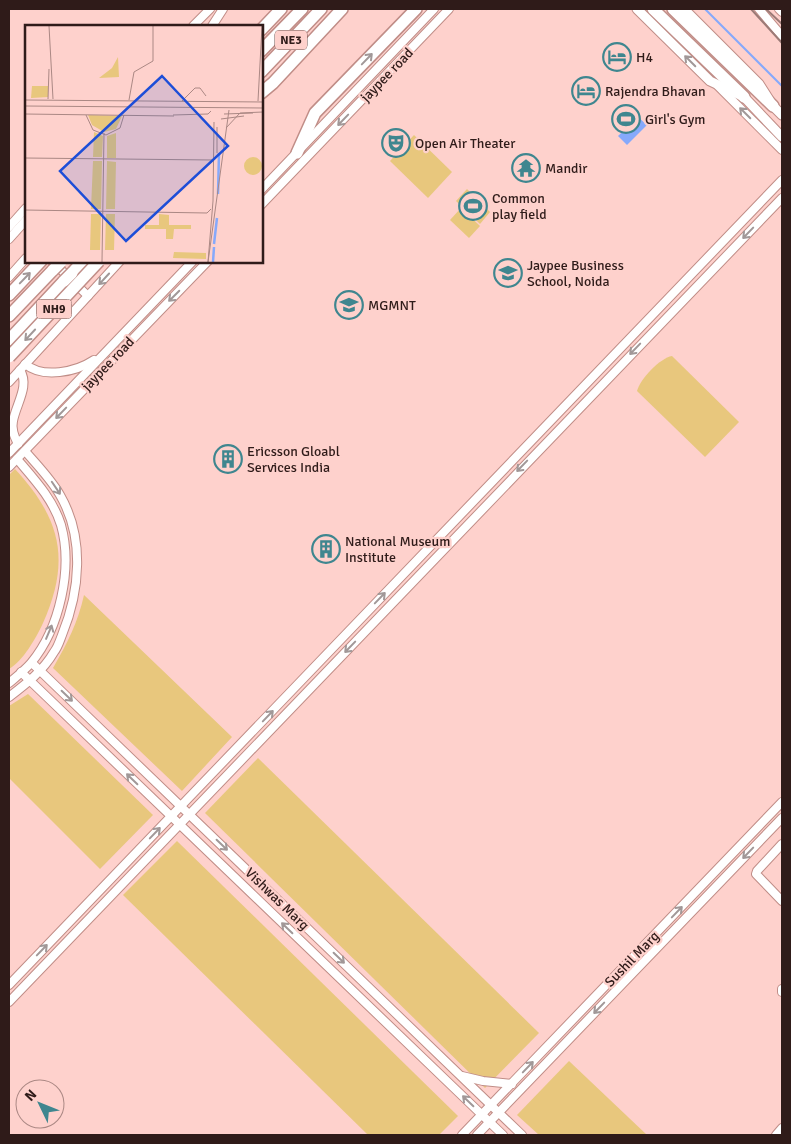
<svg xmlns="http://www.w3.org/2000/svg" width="791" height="1144" font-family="Signika,sans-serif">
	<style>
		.green { fill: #e8c77d }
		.water { fill: #86a9fb }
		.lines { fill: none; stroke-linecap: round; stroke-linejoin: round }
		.stream { stroke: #86a9fb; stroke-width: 2 }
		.minor-casing { stroke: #c08d87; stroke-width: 10 }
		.major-casing { stroke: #c08d87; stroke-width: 11 }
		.highway-casing { stroke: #c08d87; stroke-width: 14 }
		.minor { stroke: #fff; stroke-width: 8 }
		.major { stroke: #fff; stroke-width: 9 }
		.highway { stroke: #fff; stroke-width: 11 }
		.rail { stroke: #9c7b77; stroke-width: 2 }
		.highway-bridge-casing { stroke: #c08d87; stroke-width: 14; stroke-linecap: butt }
		.highway-bridge { stroke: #fff; stroke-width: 11 }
		.oneway { stroke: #a19898 }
		.labels { text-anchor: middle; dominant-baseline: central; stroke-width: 4.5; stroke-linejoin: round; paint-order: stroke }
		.shield { fill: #fed1cc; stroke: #6d524f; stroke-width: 1 }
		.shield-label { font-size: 12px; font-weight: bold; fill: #2f1b19 }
		.poi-label { font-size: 14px; fill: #2f1b19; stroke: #fed1cc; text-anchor: start }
		.street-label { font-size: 14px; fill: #2f1b19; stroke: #fed1cc }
		.inset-river { fill: none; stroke: #86a9fb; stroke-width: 2.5 }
		.inset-road { fill: none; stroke: #ab8884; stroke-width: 1 }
		.view { fill: #1d4ed8; fill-opacity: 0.15; stroke: #1d4ed8; stroke-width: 2.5 }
		.inset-edge { fill: none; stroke: #2f1b19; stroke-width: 2.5 }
	</style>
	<rect width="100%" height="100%" fill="#fed1cc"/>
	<!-- green -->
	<g class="green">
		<polygon points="414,135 452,172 428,198 390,161"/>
		<polygon points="467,189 490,212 480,224 456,201"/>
		<polygon points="461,208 480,226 469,238 450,220"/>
		<path d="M 672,356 L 739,422 L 705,457 L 637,391 C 640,379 660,358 672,356 Z"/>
		<path d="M 15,469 C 61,519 71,560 43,623 C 36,638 23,661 9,669 L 9,475 Z"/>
		<path d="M 84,595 L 232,737 L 182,791 L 53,668 C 67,644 78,622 84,595 Z"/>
		<polygon points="28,694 153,815 100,869 9,778 9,706"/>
		<polygon points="258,758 539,1033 485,1088 205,813"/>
		<polygon points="177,841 458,1116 439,1135 368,1135 123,895"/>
		<polygon points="569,1061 647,1135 539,1135 517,1115"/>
	</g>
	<!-- water -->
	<polygon class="water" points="638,117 647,125 627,145 618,136"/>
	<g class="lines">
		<!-- stream -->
		<polyline class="stream" points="705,9 782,86"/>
		<defs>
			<g id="minor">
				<polyline points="759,9 782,36"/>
				<polyline points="779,9 782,12"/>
				<polyline points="193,26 210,9"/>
				<polyline points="212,26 223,9"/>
				<polyline points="718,86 782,150"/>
				<polyline points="261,190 434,9"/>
				<polyline points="261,205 449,9"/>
				<polyline points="9,227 26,208"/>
				<polyline points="9,239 26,220"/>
				<polyline points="52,261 88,296"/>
				<polyline points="9,277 26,258"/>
				<path d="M 25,364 C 43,379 76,372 94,360"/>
				<polyline points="9,382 120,261"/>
				<path d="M 18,444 C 14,436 11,429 13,421 C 16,404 30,386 20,370"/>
				<polyline points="9,453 193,261"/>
				<polyline points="9,467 208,261"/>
				<polyline points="32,663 522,1135"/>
				<polyline points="21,672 503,1135"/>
				<path d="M 9,683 C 16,677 25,670 31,663 C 60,628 73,568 61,525 C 53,499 34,479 17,459"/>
				<path d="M 9,697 C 26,684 43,671 54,652 C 58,647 60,640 62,635 C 80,591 85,538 60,495 C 51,479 37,465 25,451"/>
				<polyline points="782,844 757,871 756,874 782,901"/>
				<polyline points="9,985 782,180"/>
				<polyline points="782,989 782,992"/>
				<polyline points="9,1002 782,198"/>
				<polyline points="462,1076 483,1081 512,1084"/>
				<polyline points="462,1135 782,802"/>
				<polyline points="477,1135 782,818"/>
				<polyline points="776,1135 782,1128"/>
			</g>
			<g id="major">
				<polyline points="637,9 710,81 744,97 782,137"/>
				<polyline points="684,9 759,84 773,106 782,115"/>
			</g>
			<g id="highway">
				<polyline points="653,9 744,97"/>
				<polyline points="673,9 773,106"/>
				<polyline points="261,30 281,9"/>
				<polyline points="261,51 302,9"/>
				<polyline points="261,72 321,9"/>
				<polyline points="261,93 273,83 342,9"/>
				<polyline points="297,153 315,113 416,9"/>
				<polyline points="72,273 83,261"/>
				<polyline points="9,295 41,261"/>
				<polyline points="9,316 53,270"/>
				<polyline points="9,340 64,281"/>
			</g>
		</defs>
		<!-- minor casing -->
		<use href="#minor" class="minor-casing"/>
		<!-- major casing -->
		<use href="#major" class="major-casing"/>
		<!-- highway casing -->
		<use href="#highway" class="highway-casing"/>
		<!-- minor -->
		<use href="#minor" class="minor"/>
		<!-- major -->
		<use href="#major" class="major"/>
		<!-- highway -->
		<use href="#highway" class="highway"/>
		<!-- rail -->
		<g class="rail">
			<polyline points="751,9 782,43"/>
			<polyline points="766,9 782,24"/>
		</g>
		<defs>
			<g id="highway-bridge">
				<polyline points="53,270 61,262"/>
				<polyline points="64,281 72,273"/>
				<polyline points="9,357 99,261"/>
			</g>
		</defs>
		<!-- highway-bridge casing -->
		<use href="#highway-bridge" class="highway-bridge-casing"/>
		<!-- highway-bridge -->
		<use href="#highway-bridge" class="highway-bridge"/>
	</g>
	<!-- one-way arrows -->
	<defs><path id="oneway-shaft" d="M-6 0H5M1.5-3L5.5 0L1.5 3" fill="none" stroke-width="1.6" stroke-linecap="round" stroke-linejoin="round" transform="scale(1.25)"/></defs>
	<g class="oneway">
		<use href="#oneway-shaft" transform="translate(367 59) rotate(-46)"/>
		<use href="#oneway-shaft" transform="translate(690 61) rotate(-135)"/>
		<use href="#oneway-shaft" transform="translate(745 113) rotate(-135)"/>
		<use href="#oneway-shaft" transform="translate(343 120) rotate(134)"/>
		<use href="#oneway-shaft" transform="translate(748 233) rotate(134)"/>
		<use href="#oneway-shaft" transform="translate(25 278) rotate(-46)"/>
		<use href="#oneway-shaft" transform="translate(104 279) rotate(133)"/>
		<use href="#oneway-shaft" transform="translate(174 296) rotate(135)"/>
		<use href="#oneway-shaft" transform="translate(30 335) rotate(133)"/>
		<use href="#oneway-shaft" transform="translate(635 349) rotate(134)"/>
		<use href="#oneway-shaft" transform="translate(61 413) rotate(134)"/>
		<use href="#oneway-shaft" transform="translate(522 466) rotate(134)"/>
		<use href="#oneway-shaft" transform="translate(56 488) rotate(56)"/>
		<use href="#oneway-shaft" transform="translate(380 598) rotate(-46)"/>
		<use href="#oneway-shaft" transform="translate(49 632) rotate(-67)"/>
		<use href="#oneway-shaft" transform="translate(350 647) rotate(134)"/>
		<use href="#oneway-shaft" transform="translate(67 696) rotate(44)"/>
		<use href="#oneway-shaft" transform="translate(268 716) rotate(-46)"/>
		<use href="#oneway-shaft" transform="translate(132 779) rotate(-136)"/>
		<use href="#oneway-shaft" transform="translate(155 833) rotate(-46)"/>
		<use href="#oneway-shaft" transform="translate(222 845) rotate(44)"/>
		<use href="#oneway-shaft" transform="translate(748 853) rotate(134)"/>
		<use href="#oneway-shaft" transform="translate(677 912) rotate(-46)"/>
		<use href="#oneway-shaft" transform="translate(287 928) rotate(-136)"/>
		<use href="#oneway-shaft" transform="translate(42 950) rotate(-46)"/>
		<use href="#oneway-shaft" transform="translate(339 958) rotate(44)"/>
		<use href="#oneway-shaft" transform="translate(599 1008) rotate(134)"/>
		<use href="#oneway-shaft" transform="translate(528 1067) rotate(-46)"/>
		<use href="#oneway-shaft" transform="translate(468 1101) rotate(-136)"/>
	</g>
	<!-- icons -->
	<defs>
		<symbol id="hotel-ring" viewBox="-11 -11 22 22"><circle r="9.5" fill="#fed1cc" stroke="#3f868f" stroke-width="1.5"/><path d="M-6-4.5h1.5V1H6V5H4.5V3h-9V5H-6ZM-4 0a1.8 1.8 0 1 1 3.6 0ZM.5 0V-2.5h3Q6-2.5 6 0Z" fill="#3f868f"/></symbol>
		<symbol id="stadium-ring" viewBox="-11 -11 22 22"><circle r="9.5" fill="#fed1cc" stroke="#3f868f" stroke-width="1.5"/><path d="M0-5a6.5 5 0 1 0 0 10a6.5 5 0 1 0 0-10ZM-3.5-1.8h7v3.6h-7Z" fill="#3f868f"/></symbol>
		<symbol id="theatre-ring" viewBox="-11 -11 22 22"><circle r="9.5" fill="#fed1cc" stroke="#3f868f" stroke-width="1.5"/><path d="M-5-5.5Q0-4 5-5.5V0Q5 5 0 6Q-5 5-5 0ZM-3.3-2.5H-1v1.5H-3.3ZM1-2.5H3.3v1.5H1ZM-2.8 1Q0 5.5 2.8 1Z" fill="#3f868f"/></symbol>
		<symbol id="temple-ring" viewBox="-11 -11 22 22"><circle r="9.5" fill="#fed1cc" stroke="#3f868f" stroke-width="1.5"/><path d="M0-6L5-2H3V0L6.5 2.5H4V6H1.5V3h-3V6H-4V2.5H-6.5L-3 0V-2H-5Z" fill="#3f868f"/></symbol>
		<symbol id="university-ring" viewBox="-11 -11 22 22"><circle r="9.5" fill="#fed1cc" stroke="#3f868f" stroke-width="1.5"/><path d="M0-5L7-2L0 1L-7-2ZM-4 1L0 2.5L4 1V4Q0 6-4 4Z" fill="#3f868f"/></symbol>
		<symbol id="building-ring" viewBox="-11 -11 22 22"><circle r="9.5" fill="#fed1cc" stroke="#3f868f" stroke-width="1.5"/><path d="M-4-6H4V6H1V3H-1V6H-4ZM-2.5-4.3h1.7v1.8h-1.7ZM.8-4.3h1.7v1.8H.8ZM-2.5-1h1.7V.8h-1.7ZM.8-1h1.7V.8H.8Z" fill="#3f868f"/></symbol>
	</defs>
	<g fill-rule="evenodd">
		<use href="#hotel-ring" x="601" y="41" width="32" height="32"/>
		<use href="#hotel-ring" x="570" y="75" width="32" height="32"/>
		<use href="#stadium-ring" x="610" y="103" width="32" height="32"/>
		<use href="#theatre-ring" x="380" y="127" width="32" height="32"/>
		<use href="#temple-ring" x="510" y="152" width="32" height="32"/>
		<use href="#stadium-ring" x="457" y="190" width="32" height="32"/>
		<use href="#university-ring" x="492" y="257" width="32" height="32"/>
		<use href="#university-ring" x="333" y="289" width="32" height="32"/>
		<use href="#building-ring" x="212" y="443" width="32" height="32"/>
		<use href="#building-ring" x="310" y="533" width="32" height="32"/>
	</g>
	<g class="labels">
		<!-- shield labels -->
		<g class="shield">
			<rect x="275" y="30.5" width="32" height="19" rx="4"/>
			<rect x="36.5" y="299.5" width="35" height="19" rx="4"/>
		</g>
		<g class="shield-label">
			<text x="291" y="40">NE3</text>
			<text x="54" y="309">NH9</text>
		</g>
		<!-- poi labels -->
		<g class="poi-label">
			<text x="636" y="57">H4</text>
			<text x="605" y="91">Rajendra Bhavan</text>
			<text x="645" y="119">Girl's Gym</text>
			<text x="415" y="143">Open Air Theater</text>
			<text x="545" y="168">Mandir</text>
			<text x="492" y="198">Common<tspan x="492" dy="16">play field</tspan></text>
			<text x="527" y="265">Jaypee Business<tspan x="527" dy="16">School, Noida</tspan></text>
			<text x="368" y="305">MGMNT</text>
			<text x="247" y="451">Ericsson Gloabl<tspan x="247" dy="16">Services India</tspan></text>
			<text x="345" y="541">National Museum<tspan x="345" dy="16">Institute</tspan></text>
		</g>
		<!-- street labels -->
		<g class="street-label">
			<text transform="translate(387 75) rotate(-46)">jaypee road</text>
			<text transform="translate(108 364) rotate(-46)">jaypee road</text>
			<text transform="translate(277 899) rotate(44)">Vishwas Marg</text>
			<text transform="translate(632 959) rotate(-46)">Sushil Marg</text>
		</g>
	</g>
	<!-- overview -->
	<g transform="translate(25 25)">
		<rect width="238" height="238" fill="#fed1cc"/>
		<path d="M 93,32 L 94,52 L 74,53 L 87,43 ZM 7,61 L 23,61 L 23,72 L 6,73 ZM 63,90 L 97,91 L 91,104 L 79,107 L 67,100 ZM 69,107 L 78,111 L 77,132 L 68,132 ZM 91,108 L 91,133 L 82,133 L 82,111 ZM219 141a9 9 0 1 1 18 0a9 9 0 1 1-18 0ZM 68,136 L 77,136 L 76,184 L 66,184 ZM 82,136 L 91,137 L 90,184 L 81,184 ZM 66,189 L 76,189 L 75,225 L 65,225 ZM 81,189 L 90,189 L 89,225 L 80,225 ZM 134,189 L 144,190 L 144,200 L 166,200 L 166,204 L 149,204 L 148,214 L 141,214 L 141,204 L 120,204 L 120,200 L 134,200 ZM 149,227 L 181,228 L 181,234 L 148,233 Z" fill="#e8c77d"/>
		<path class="inset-river" d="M 193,169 L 194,128M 189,219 L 192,193M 188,237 L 189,222"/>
		<path class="inset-road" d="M 24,1 L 28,74M 23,74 L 24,44M 0,75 L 238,77M 104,75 L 109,47 L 128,36 L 128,1M 157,76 L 170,63 L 175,63 L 181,71M 233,76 L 237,1M 0,81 L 238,83M 0,89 L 149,91M 199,89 L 228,88M 61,90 L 68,105 L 81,110 L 95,103 L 99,90M 148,90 L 183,89 L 186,86M 196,94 L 219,91M 201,103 L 215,88 L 238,87M 192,128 L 192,102M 0,133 L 188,135M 0,185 L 182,188 L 186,184M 77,237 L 79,108M 183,237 L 188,176 L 189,97M 183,237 L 204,85"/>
		<path class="view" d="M 137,51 L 203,121 L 101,216 L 35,146 Z"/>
		<rect width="238" height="238" class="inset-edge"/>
	</g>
	<!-- border -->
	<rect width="791" height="1144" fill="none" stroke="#2f1b19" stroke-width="20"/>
	<!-- north arrow -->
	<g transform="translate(40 1104) rotate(313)"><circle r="24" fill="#fed1cc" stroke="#ab8884"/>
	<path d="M0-4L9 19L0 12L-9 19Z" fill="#3f868f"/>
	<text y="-8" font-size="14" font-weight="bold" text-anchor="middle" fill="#2f1b19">N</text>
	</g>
</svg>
